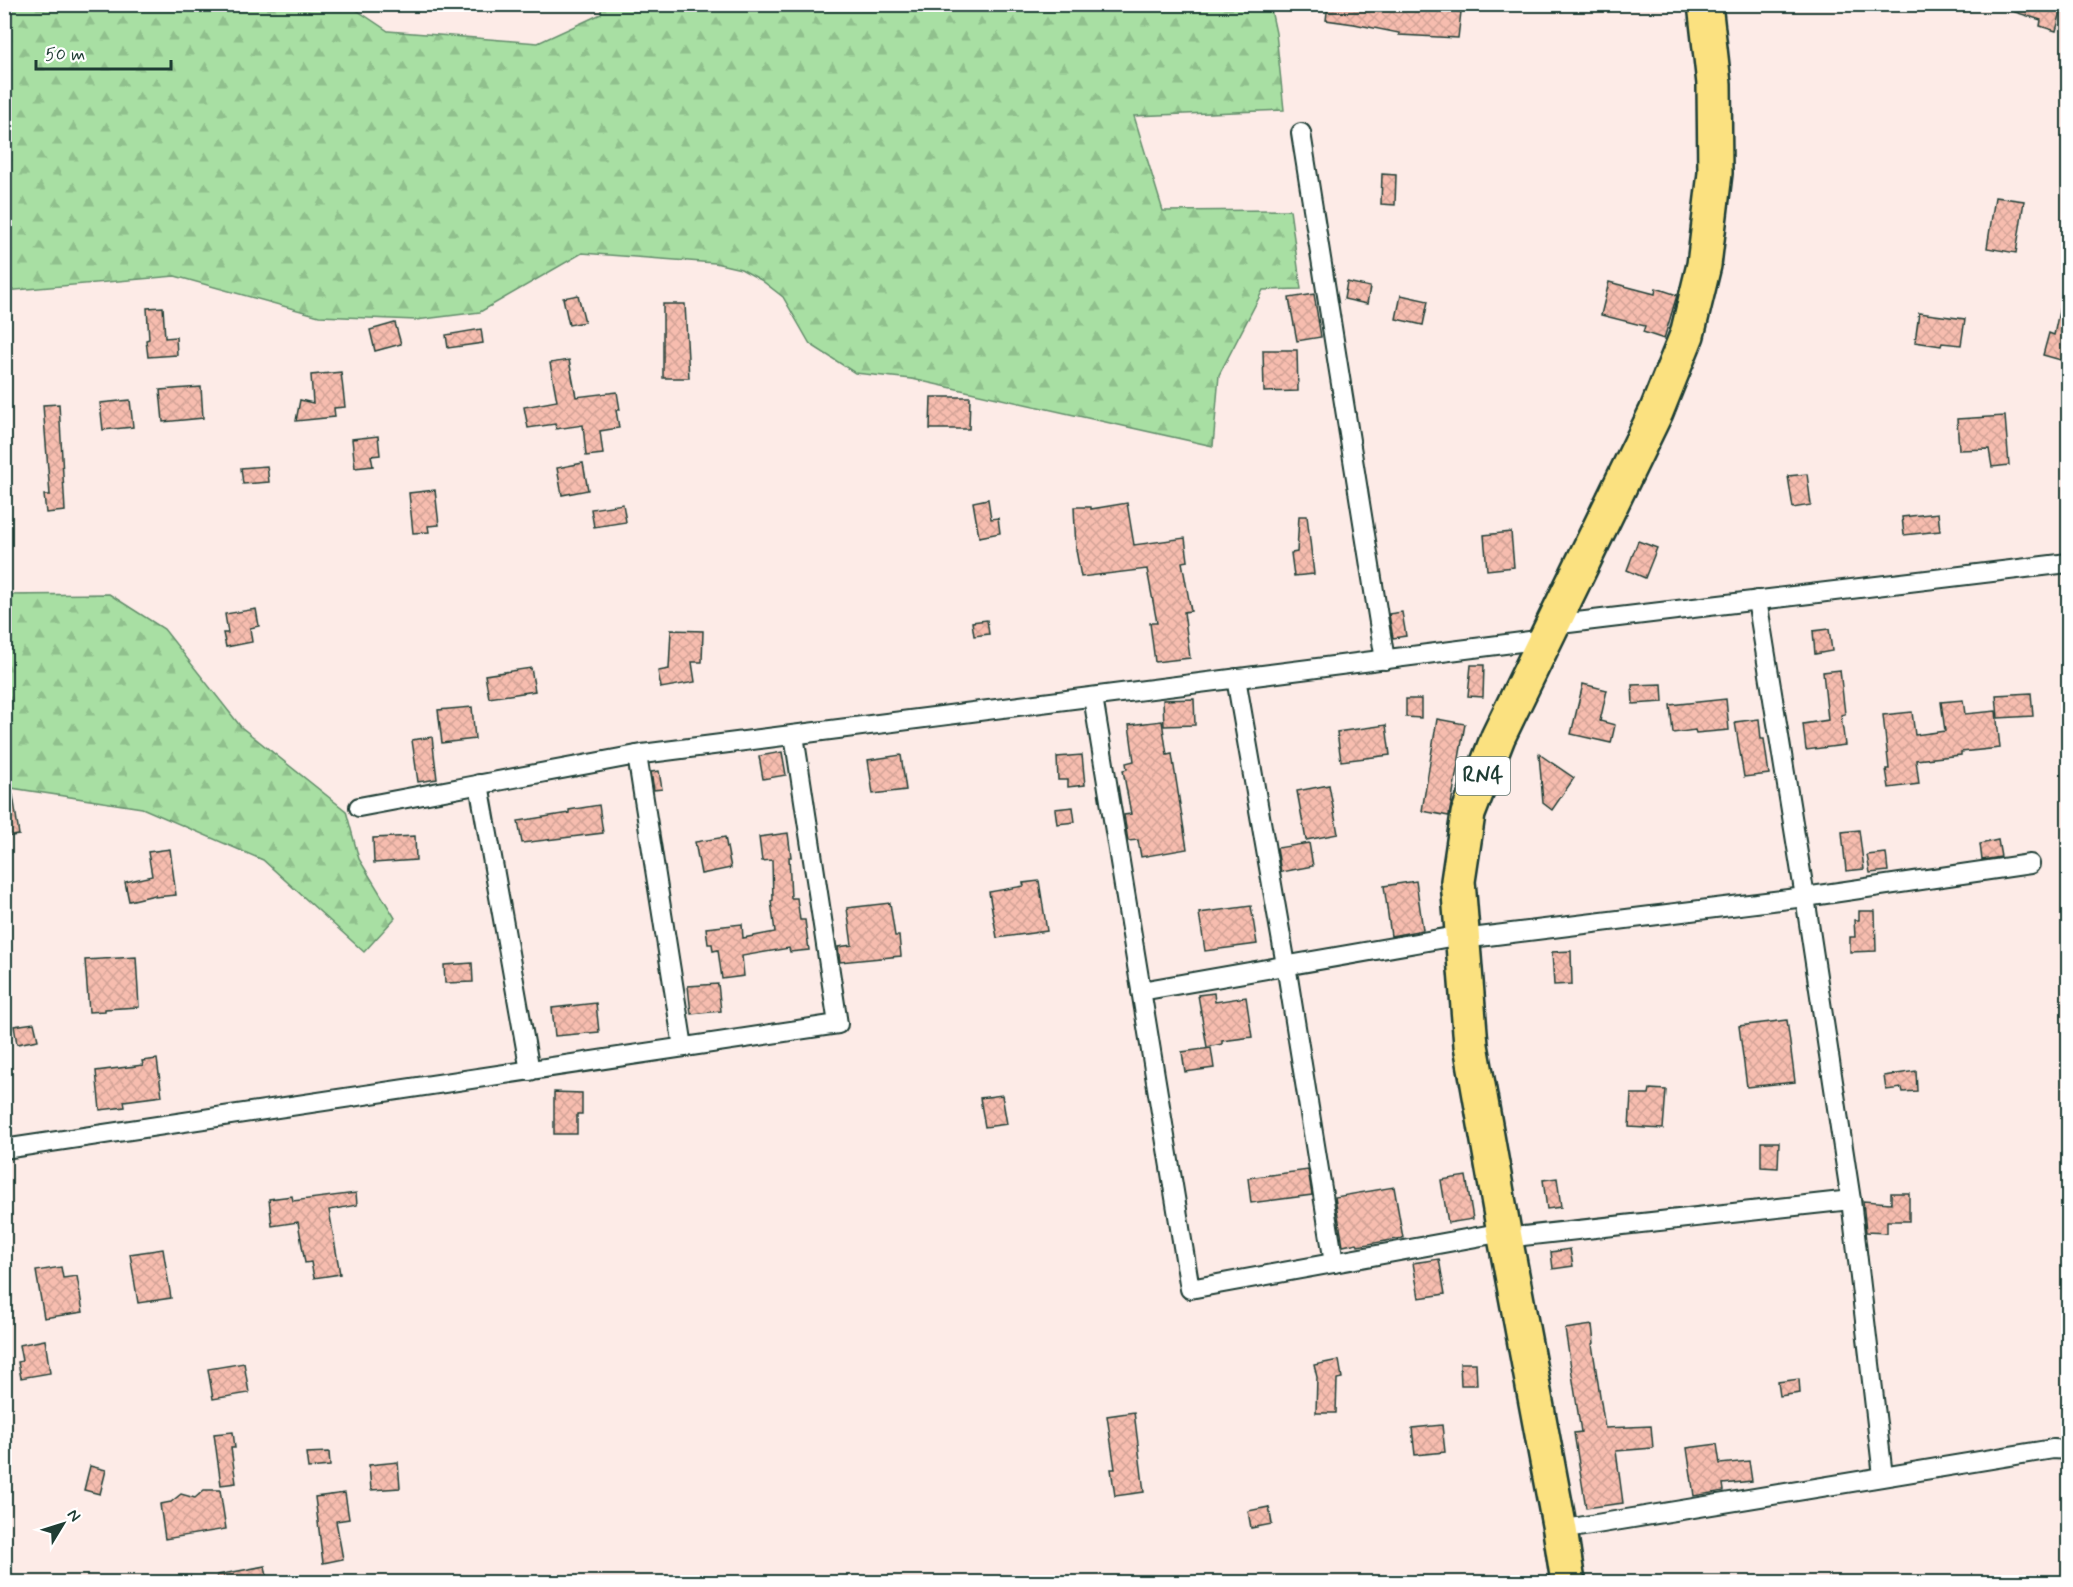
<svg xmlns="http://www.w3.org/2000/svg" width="2073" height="1587" font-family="Mynerve,sans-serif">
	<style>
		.forest { fill: url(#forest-firs); stroke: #648e6c; stroke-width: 1.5 }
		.building { fill: url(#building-cross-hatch); stroke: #1f3d34; stroke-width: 1.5 }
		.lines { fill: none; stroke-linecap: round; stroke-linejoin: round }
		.street-casing { stroke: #1f3d34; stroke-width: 22 }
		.highway-casing { stroke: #1f3d34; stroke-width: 38 }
		.street { stroke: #fff; stroke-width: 18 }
		.highway { stroke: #fbe180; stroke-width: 33 }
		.labels { text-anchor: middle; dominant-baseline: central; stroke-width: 4.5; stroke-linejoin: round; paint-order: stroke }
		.shield { fill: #fff; stroke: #627771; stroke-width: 1.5 }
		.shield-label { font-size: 22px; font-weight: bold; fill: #1f3d34 }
	</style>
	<defs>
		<pattern id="forest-firs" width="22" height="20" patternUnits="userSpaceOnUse" patternTransform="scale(1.5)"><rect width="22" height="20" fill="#a8dfa3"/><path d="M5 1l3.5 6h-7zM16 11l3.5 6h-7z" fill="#90c08d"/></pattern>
		<pattern id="building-cross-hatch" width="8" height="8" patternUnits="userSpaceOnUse" patternTransform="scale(1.5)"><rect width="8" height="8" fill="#f7bdaf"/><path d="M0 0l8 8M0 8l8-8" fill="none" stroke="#d3a397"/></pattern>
	</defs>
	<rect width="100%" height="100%" fill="#fdebe7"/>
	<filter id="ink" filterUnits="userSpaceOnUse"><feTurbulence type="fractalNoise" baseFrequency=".0167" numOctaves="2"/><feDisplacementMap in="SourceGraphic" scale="12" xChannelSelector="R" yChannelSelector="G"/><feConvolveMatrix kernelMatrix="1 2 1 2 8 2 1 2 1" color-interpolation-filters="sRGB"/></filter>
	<g filter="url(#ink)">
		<!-- forest -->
		<g class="forest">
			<polygon points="1270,5 1276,33 1284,110 1134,116 1163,211 1290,210 1301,289 1263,290 1219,375 1213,446 912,379 855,373 810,344 783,297 761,280 741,269 715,263 582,253 480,312 416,320 319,316 175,276 5,291 5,5 349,5 388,31 538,43 601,14 601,5"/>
			<polygon points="109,594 164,629 241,727 346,811 359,859 395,918 364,952 263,860 142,808 5,787 5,595"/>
		</g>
		<!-- building -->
		<g class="building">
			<polygon points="1328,4 1406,4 1406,6 1461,12 1458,38 1399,35 1399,33 1354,24 1326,20"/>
			<polygon points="2003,4 2063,4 2056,31 2040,26 2041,20 2002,8"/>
			<polygon points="1382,174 1396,175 1395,205 1381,204"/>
			<polygon points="1995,197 2024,201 2016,253 1987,248"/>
			<polygon points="1347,282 1370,287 1367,304 1344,299"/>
			<polygon points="1609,282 1655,294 1656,288 1677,295 1664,339 1643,332 1645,326 1601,315"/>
			<polygon points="1314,294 1321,337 1297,341 1289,298"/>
			<polygon points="578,295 585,322 569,325 563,298"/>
			<polygon points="1401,295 1428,301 1423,325 1396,319"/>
			<polygon points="2062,297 2068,298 2068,362 2043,355 2049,333 2054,335"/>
			<polygon points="663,304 685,304 689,378 663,378"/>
			<polygon points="163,307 165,338 176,337 177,355 148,357 146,340 149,339 147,308"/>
			<polygon points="1919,313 1965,319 1961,345 1942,343 1941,346 1915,342"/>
			<polygon points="395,323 401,344 375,351 370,330"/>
			<polygon points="481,329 483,343 448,348 446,335"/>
			<polygon points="1263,350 1297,350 1298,391 1264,392"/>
			<polygon points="569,360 576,397 617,392 620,410 616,410 619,428 600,431 603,454 586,456 583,425 556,429 555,424 528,428 524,407 557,401 550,363"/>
			<polygon points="341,372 345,407 334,408 335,417 296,421 300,400 313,403 311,375"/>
			<polygon points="201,387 203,418 163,422 160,390"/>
			<polygon points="931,397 970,397 969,429 930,429"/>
			<polygon points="130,400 133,427 103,430 100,403"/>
			<polygon points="59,404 65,511 46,513 44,495 50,495 43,405"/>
			<polygon points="2005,416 2009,465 1992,467 1989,449 1959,450 1957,419"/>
			<polygon points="378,436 380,455 371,456 373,466 355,468 352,439"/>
			<polygon points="583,463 588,490 562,495 557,468"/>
			<polygon points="267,466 269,482 243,484 241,468"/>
			<polygon points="1807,474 1811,505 1793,508 1788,476"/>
			<polygon points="435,490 439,525 428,526 429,532 413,533 409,493"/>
			<polygon points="988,499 991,519 998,518 1000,533 979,537 973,502"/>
			<polygon points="1127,503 1134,545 1185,538 1188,561 1182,562 1191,611 1184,612 1190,658 1155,662 1150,623 1157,623 1147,569 1081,577 1076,550 1074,507 1091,507 1091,509"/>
			<polygon points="623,504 626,522 594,527 591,509"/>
			<polygon points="1938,513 1940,531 1904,535 1902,517"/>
			<polygon points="1299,516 1307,516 1314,574 1294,576 1291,553 1297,552"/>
			<polygon points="1511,532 1514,567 1487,570 1484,535"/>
			<polygon points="1638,541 1657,548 1645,578 1627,570"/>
			<polygon points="256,609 259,626 250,628 252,642 226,647 223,633 228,633 225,614"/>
			<polygon points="1402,612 1406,636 1393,638 1389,614"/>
			<polygon points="987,620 989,634 974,636 972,622"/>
			<polygon points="1829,629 1832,651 1815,654 1813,631"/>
			<polygon points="671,630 703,631 702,662 692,662 695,682 661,688 658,671 669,669"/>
			<polygon points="1471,665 1484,665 1483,697 1468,696"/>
			<polygon points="531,668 535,691 489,698 485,675"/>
			<polygon points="1840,670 1845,714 1841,715 1845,745 1806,750 1803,724 1828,720 1823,672"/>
			<polygon points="1583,684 1607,690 1600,721 1615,725 1611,743 1571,734"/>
			<polygon points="1662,684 1663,702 1633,704 1632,685"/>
			<polygon points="2031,693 2033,716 1998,718 1996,695"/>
			<polygon points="1194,699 1195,725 1164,726 1163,700"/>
			<polygon points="1406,699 1421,699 1421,718 1406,717"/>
			<polygon points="1726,699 1729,730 1696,733 1695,730 1673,733 1670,705"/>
			<polygon points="1963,700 1965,714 1996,711 2000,748 1961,752 1961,755 1916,760 1919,784 1889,788 1886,769 1889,769 1883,715 1912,712 1915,735 1945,731 1941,702"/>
			<polygon points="472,707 475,739 442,743 438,710"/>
			<polygon points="1437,719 1465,724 1449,816 1422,811"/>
			<polygon points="1759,719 1761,739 1764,739 1769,774 1744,777 1735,722"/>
			<polygon points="1162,721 1167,755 1172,754 1187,849 1141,857 1138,840 1128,841 1124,815 1131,814 1123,770 1127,769 1126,763 1134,761 1129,725"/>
			<polygon points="1386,725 1390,755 1341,761 1337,732"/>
			<polygon points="432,737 437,779 418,782 412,740"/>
			<polygon points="782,752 786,775 763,779 759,756"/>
			<polygon points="1539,754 1574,778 1552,810 1543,803"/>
			<polygon points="901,755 906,790 873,794 868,760"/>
			<polygon points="1082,755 1085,785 1068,787 1068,780 1058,780 1057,757"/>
			<polygon points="659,771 662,789 654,790 651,772"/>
			<polygon points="1329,785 1338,834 1306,840 1297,791"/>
			<polygon points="13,795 19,835 4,837 4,796"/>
			<polygon points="599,805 603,833 522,843 518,821 569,813 569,810"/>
			<polygon points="1073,807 1075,822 1057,824 1055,809"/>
			<polygon points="1859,830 1864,869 1846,871 1842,832"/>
			<polygon points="788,833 791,857 789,857 791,898 797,898 800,920 805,920 809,950 790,952 789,948 742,956 744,976 722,979 718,950 713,951 712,944 708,944 706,928 742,924 743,938 775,932 771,901 773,900 772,860 762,861 759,837"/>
			<polygon points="415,836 416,860 374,863 373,838"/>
			<polygon points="725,837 731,868 701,874 695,842"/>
			<polygon points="1998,840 2001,857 1982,860 1980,844"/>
			<polygon points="1309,843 1313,866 1281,872 1277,848"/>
			<polygon points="170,849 176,895 155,897 155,895 129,901 125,882 152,876 148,852"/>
			<polygon points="1886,853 1888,871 1870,873 1867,855"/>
			<polygon points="1039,881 1047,931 997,938 989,892 1024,886 1023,883"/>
			<polygon points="1416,881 1423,930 1391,936 1384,886"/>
			<polygon points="890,903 895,936 899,936 901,956 840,962 838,947 852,945 847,908"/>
			<polygon points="1251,906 1257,944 1205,951 1199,913"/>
			<polygon points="1859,911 1875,911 1876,951 1850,952 1850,937 1855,937 1854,920 1859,920"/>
			<polygon points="1571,951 1572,984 1554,985 1552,952"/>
			<polygon points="136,957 139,1007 105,1009 105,1011 89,1012 85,960"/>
			<polygon points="472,963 473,982 445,983 444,965"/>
			<polygon points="718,984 721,1011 691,1014 688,986"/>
			<polygon points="1214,993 1215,1002 1246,997 1252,1037 1222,1041 1222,1044 1207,1047 1198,995"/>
			<polygon points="596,1003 599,1032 555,1036 552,1008"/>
			<polygon points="1787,1020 1795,1082 1747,1087 1739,1026"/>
			<polygon points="34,1023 38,1040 17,1044 14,1026"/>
			<polygon points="1211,1048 1214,1068 1185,1072 1182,1052"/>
			<polygon points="157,1059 162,1096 124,1101 125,1107 100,1110 96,1071 143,1065 142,1061"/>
			<polygon points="1916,1071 1917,1091 1903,1092 1902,1088 1886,1090 1884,1076"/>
			<polygon points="1650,1089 1666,1090 1663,1129 1629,1127 1631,1094 1649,1094"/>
			<polygon points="554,1092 582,1093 582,1114 577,1114 577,1134 554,1134"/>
			<polygon points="1002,1095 1007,1124 985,1127 980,1098"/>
			<polygon points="1761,1142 1779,1142 1778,1168 1761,1167"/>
			<polygon points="1308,1170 1312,1195 1251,1203 1248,1178"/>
			<polygon points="1466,1176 1473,1219 1448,1223 1441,1180"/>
			<polygon points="1557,1178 1561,1207 1547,1209 1543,1180"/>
			<polygon points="1394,1187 1403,1238 1358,1246 1357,1243 1343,1246 1335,1197"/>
			<polygon points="356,1193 357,1205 329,1210 340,1274 314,1278 311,1262 305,1263 298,1222 272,1226 269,1199 292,1196 293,1201"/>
			<polygon points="1891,1193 1909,1193 1909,1221 1887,1221 1887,1233 1866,1232 1863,1201 1891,1203"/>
			<polygon points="163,1249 171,1298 138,1303 130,1254"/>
			<polygon points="1570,1249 1573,1266 1553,1269 1551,1252"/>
			<polygon points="1439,1259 1445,1294 1419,1298 1413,1263"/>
			<polygon points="61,1267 63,1278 77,1276 83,1312 44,1318 36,1271"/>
			<polygon points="1592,1325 1594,1343 1592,1344 1605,1428 1651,1426 1653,1448 1616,1451 1623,1503 1586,1508 1574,1433 1581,1432 1565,1329"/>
			<polygon points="45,1340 50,1373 21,1378 18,1362 22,1361 19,1345"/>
			<polygon points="1339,1360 1342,1378 1337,1379 1336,1413 1316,1413 1317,1377 1314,1365"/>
			<polygon points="244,1363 249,1393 213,1399 208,1369"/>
			<polygon points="1460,1363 1476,1363 1477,1385 1461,1385"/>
			<polygon points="1799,1379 1800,1393 1780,1396 1778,1382"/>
			<polygon points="1134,1412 1144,1492 1115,1496 1111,1469 1115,1469 1107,1416"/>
			<polygon points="1442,1425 1445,1452 1415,1455 1412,1428"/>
			<polygon points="233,1432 235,1448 231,1448 236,1483 221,1485 214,1434"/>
			<polygon points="1717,1444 1720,1464 1749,1461 1752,1481 1723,1484 1724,1491 1694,1496 1687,1448"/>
			<polygon points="329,1452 330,1466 308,1468 306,1453"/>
			<polygon points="398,1462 400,1488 371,1490 369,1465"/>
			<polygon points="90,1466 106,1470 100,1494 84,1490"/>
			<polygon points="204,1490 220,1490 226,1529 165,1539 160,1504 171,1502 181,1494 195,1498"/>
			<polygon points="345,1493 349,1519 336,1521 343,1559 323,1563 315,1497"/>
			<polygon points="1269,1507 1272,1524 1251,1528 1248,1511"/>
			<polygon points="265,1566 268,1582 218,1582 217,1575"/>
		</g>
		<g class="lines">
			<defs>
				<g id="street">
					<polyline points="1301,133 1385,660"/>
					<polyline points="1552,625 2068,563"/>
					<polyline points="1236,678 1286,965 1334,1263"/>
					<polyline points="1093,697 1190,1289 1504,1232"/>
					<polyline points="637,755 683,1047"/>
					<polyline points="479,784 530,1071"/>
					<polyline points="359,807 642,754 1545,639"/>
					<polyline points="1463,939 1805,897 2030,864"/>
					<polyline points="1141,991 1462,935"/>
					<polyline points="4,1149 838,1024 794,735"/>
					<polyline points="1851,1200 1883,1476"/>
					<polyline points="1505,1238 1851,1200 1805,897 1757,600"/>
					<polyline points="1560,1530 2053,1449 2068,1450"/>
				</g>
				<polyline id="highway" points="1568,1582 1560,1530 1504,1232 1471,1045 1458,881 1468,814 1498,737 1656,412 1687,335 1704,265 1715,173 1714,84 1705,4"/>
			</defs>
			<!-- street casing -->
			<use href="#street" class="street-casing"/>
			<!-- highway casing -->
			<use href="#highway" class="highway-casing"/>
			<!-- street -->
			<use href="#street" class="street"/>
			<!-- highway -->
			<use href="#highway" class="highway"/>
		</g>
	</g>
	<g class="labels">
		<!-- shield labels -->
		<rect class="shield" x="1456" y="757" width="54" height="38" rx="4.5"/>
		<g class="shield-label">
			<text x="1483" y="776">RN4</text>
		</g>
	</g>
	<!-- margin -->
	<rect width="2073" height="1587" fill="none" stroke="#fff" stroke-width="24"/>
	<rect x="12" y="12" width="2049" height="1563" fill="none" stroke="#1f3d34" stroke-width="2" filter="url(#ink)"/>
	<!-- north arrow -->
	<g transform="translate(63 1524) rotate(52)" stroke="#ffffff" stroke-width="4.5" paint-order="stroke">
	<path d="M0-4.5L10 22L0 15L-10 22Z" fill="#1f3d34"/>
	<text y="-9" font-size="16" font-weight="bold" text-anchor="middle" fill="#1f3d34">N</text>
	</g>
	<!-- scale -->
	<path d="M36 60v9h135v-9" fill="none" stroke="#1f3d34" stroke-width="3"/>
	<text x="45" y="60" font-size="18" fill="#1f3d34" stroke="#ffffff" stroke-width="4.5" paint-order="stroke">50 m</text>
</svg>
